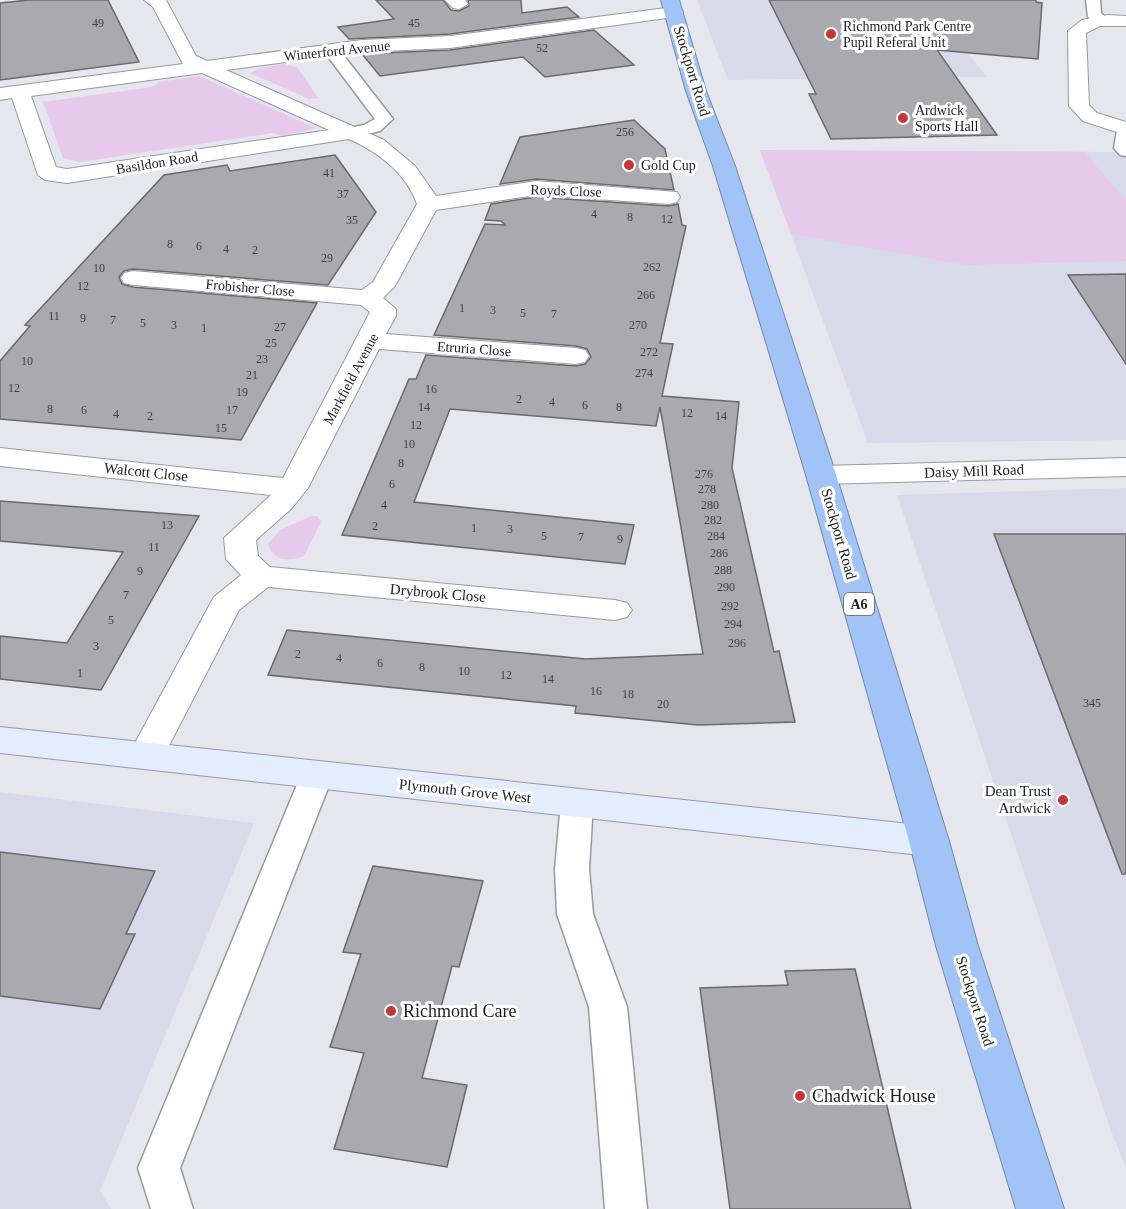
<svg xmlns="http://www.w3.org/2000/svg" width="1126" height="1209" font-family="Georgia,serif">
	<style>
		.built { fill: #d7dae9 }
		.green { fill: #e7c9ec }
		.building { fill: #aba9b0; stroke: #6b696f; stroke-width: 1.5 }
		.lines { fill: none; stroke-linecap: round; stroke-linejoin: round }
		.lane-casing { stroke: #9899a0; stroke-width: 3 }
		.street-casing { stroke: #9899a0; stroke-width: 2 }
		.secondary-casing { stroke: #9899a0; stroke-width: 2 }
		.highway-casing { stroke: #7389aa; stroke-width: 2 }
		.lane { fill: #fff; fill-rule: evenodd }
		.street { fill: #fff; fill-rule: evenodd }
		.secondary { fill: #e3edfc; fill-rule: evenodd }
		.highway { fill: #a1c3f5; fill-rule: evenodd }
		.poi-dot { fill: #c53635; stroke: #fff; stroke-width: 2 }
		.labels { text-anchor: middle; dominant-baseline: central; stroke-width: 6; stroke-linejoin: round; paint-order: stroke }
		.number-label { font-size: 12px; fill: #404144 }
		.far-poi-label { font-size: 14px; fill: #1d1e20; stroke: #fff; text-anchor: start }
		.far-street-label { font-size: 14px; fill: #1d1e20; stroke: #fff }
		.shield { fill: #fff; stroke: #616263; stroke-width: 1.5 }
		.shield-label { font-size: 14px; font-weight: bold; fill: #1d1e20 }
		.street-label { font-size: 15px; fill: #1d1e20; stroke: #fff }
		.poi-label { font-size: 15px; fill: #1d1e20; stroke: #fff; text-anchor: end }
		.near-poi-label { font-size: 18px; fill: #1d1e20; stroke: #fff; text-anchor: start }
	</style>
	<rect width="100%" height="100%" fill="#e5e6ee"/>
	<!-- built -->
	<g class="built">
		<polygon points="697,0 924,0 987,77 728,80"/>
		<polygon points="760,150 1126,152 1126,440 868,443"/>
		<polygon points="1126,488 1126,1167 1111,1131 897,495"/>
		<polygon points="0,792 254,823 100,1191 111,1209 0,1209"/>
	</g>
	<!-- green -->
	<g class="green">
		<polygon points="283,64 297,67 318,98 309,99 250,73 260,68"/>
		<polygon points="199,76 316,128 284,136 272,133 80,162 63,158 43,102 152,87 159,82"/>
		<polygon points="760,150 1085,152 1126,201 1126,261 965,265 791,234"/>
		<path d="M 311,516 L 317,516 L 321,522 L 304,556 C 289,562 273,561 268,544 L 280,530 Z"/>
	</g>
	<!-- building -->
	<g class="building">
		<polygon points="29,0 108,0 139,62 0,80 0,3"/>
		<polygon points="376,0 443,0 451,10 459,11 469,6 468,0 521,0 522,13 567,7 579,17 450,34 349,39 338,27 394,19"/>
		<polygon points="769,0 1036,0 1036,2 1042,3 1038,59 937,50 997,135 831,139 809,94 816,94"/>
		<polygon points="594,30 634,65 545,77 523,57 380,76 362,54 450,50"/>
		<polygon points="634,120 665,149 674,190 536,179 500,184 520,137"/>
		<polygon points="335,155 376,212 328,285 133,269 124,271 119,277 122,284 133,287 317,303 241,440 0,419 0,361 30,326 25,325 164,175 227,165 230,171"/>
		<polygon points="536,197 669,206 678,204 682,225 686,226 660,343 673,344 662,396 739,402 732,468 774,652 779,651 795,722 698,725 575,713 576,706 268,675 287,630 586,659 703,654 660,407 656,426 450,409 414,502 634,525 625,564 342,535 409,379 416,379 426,355 576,366 585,364 591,357 587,349 576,346 434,335 485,224 505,225 501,221 485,220 491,204"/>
		<polygon points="1126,274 1126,364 1068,275"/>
		<polygon points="0,501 199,516 101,690 0,679 0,636 67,643 123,552 0,541"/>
		<polygon points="994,534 1126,534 1126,874 1122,874"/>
		<polygon points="0,852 155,871 126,934 135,934 100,1009 0,996"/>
		<polygon points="373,866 483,881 459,967 452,966 422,1078 467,1085 447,1167 334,1149 364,1053 330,1047 361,954 343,952"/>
		<polygon points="855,969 911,1209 730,1209 700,988 788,985 785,971"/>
	</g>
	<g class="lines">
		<defs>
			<g id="lane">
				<polygon points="1086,0 1100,0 1101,13 1108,20 1105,23 1095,23 1088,17"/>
				<polygon points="331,45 337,47 393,119 380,131 350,138 341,133 344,129 364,125 375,119 323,50"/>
				<polygon points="1126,124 1126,156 1120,155 1114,148 1118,125"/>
				<polygon points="317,763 328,767 333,775 180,1168 193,1209 151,1209 138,1168 301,775 306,767"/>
				<polygon points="577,791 589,795 593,803 589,869 593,914 627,1007 647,1209 605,1209 589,1007 557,914 555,869 561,803 565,795"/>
			</g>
			<g id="street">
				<path d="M 144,0 L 166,0 L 196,56 L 207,61 L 362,40 L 450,36 L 674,7 L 680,8 L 683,12 L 680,16 L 674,17 L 450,48 L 362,52 L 226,70 L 384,140 L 415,166 L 436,196 L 536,181 L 677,192 L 680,197 L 677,202 L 669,204 L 536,195 L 436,210 L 395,286 L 383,298 L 396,309 L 396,316 L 386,334 L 576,348 L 585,350 L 589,356 L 585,362 L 576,364 L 379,349 L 308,488 L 292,508 L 256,540 L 258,556 L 270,567 L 615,600 L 627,603 L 632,610 L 627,617 L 615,620 L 268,587 L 239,610 L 159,765 L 146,769 L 133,765 L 128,756 L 210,604 L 214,597 L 241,575 L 226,559 L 224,538 L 271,495 L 0,466 L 0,448 L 283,478 L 370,312 L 361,305 L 133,285 L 124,283 L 121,278 L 124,273 L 133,271 L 362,290 L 373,282 L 417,204 C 406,173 378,152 349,139 L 67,183 L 45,180 L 38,175 L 12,98 L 0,100 L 0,88 L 183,64 L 153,7 ZM 202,73 L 329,130 L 67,169 L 56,167 L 31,96 Z"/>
				<polygon points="445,0 465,0 468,4 459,9 453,8"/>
				<polygon points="1107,15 1126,16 1126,26 1100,26 1086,33 1089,105 1097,113 1126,122 1126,135 1083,121 1069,106 1068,31 1082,20"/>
				<polygon points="1126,458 1126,476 821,484 811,481 806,475 811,469 821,466"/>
			</g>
			<polygon id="secondary" points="0,727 929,826 943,831 949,841 943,851 929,856 0,753"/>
			<polygon id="highway" points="661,0 679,0 706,91 735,166 836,475 949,841 978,946 1064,1209 1016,1209 936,946 909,841 806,475 713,166 686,91"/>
		</defs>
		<!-- lane casing -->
		<use href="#lane" class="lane-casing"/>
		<!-- street casing -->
		<use href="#street" class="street-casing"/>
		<!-- secondary casing -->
		<use href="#secondary" class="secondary-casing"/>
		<!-- highway casing -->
		<use href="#highway" class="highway-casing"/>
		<!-- lane -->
		<use href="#lane" class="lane"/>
		<!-- street -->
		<use href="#street" class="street"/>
		<!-- secondary -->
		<use href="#secondary" class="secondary"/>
		<!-- highway -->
		<use href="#highway" class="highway"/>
	</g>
	<!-- markers -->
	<g class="poi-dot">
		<circle cx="831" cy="34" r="6"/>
		<circle cx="903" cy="118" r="6"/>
		<circle cx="629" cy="165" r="6"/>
		<circle cx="1063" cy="800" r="6"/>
		<circle cx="391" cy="1011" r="6"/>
		<circle cx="800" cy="1096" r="6"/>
	</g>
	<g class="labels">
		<!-- number labels -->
		<g class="number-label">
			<text x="98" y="23">49</text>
			<text x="414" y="23">45</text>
			<text x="542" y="48">52</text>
			<text x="625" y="132">256</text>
			<text x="329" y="173">41</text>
			<text x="343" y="194">37</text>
			<text x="594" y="214">4</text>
			<text x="630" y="217">8</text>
			<text x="667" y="219">12</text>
			<text x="352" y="220">35</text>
			<text x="170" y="244">8</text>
			<text x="199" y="246">6</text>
			<text x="226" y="249">4</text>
			<text x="255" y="250">2</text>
			<text x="327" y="258">29</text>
			<text x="652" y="267">262</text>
			<text x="99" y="268">10</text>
			<text x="83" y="286">12</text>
			<text x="646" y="295">266</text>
			<text x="462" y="308">1</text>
			<text x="493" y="310">3</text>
			<text x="523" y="313">5</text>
			<text x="554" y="314">7</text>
			<text x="54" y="316">11</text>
			<text x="83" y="318">9</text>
			<text x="113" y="320">7</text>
			<text x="143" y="323">5</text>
			<text x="174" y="325">3</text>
			<text x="638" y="325">270</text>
			<text x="280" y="327">27</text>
			<text x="204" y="328">1</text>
			<text x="271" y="343">25</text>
			<text x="649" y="352">272</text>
			<text x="262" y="359">23</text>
			<text x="27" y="361">10</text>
			<text x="644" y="373">274</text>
			<text x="252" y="375">21</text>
			<text x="14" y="388">12</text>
			<text x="431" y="389">16</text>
			<text x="242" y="392">19</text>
			<text x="519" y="399">2</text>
			<text x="552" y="402">4</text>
			<text x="585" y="405">6</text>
			<text x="424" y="407">14</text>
			<text x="619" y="407">8</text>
			<text x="50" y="409">8</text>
			<text x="84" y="410">6</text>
			<text x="232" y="410">17</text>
			<text x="687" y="413">12</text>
			<text x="116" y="414">4</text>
			<text x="150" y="416">2</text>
			<text x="721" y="416">14</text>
			<text x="416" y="425">12</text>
			<text x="221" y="428">15</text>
			<text x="409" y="444">10</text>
			<text x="401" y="463">8</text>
			<text x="704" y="474">276</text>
			<text x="392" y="484">6</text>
			<text x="707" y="489">278</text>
			<text x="384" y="505">4</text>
			<text x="710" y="505">280</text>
			<text x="713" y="520">282</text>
			<text x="167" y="525">13</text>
			<text x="375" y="526">2</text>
			<text x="474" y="528">1</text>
			<text x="510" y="529">3</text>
			<text x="544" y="536">5</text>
			<text x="716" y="536">284</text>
			<text x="581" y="537">7</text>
			<text x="620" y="539">9</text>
			<text x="154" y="547">11</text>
			<text x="719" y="553">286</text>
			<text x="723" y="570">288</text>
			<text x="140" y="571">9</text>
			<text x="726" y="587">290</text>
			<text x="126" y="595">7</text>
			<text x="730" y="606">292</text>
			<text x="111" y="620">5</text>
			<text x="733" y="624">294</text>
			<text x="737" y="643">296</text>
			<text x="96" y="646">3</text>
			<text x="298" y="654">2</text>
			<text x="339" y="658">4</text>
			<text x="380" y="663">6</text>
			<text x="422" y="667">8</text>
			<text x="464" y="671">10</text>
			<text x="80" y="673">1</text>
			<text x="506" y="675">12</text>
			<text x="548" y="679">14</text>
			<text x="596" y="691">16</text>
			<text x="628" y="694">18</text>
			<text x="1092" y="703">345</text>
			<text x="663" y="704">20</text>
		</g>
		<!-- far-poi labels -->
		<g class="far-poi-label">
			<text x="843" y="26">Richmond Park Centre<tspan x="843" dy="16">Pupil Referal Unit</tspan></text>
			<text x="915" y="110">Ardwick<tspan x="915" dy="16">Sports Hall</tspan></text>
			<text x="641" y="165">Gold Cup</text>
		</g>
		<!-- far-street labels -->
		<g class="far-street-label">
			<text transform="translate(337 51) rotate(-6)">Winterford Avenue</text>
			<text transform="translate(157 163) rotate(-9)">Basildon Road</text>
			<text transform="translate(566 191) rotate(2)">Royds Close</text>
			<text transform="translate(250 288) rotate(5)">Frobisher Close</text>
			<text transform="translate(474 349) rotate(4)">Etruria Close</text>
			<text transform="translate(351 379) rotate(-62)">Markfield Avenue</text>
		</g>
		<!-- shield labels -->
		<rect class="shield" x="844" y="593" width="30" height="22" rx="4.5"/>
		<g class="shield-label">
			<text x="859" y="604">A6</text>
		</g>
		<!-- street labels -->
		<g class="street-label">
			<text transform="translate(692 71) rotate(73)">Stockport Road</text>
			<text transform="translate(974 471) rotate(-2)">Daisy Mill Road</text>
			<text transform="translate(146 472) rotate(6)">Walcott Close</text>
			<text transform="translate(839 534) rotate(74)">Stockport Road</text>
			<text transform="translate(438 593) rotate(5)">Drybrook Close</text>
			<text transform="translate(465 791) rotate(6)">Plymouth Grove West</text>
			<text transform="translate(975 1001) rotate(72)">Stockport Road</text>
		</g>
		<!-- poi labels -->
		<g class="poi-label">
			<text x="1051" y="791">Dean Trust<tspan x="1051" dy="17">Ardwick</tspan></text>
		</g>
		<!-- near-poi labels -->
		<g class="near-poi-label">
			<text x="403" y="1011">Richmond Care</text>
			<text x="812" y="1096">Chadwick House</text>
		</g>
	</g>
</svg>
